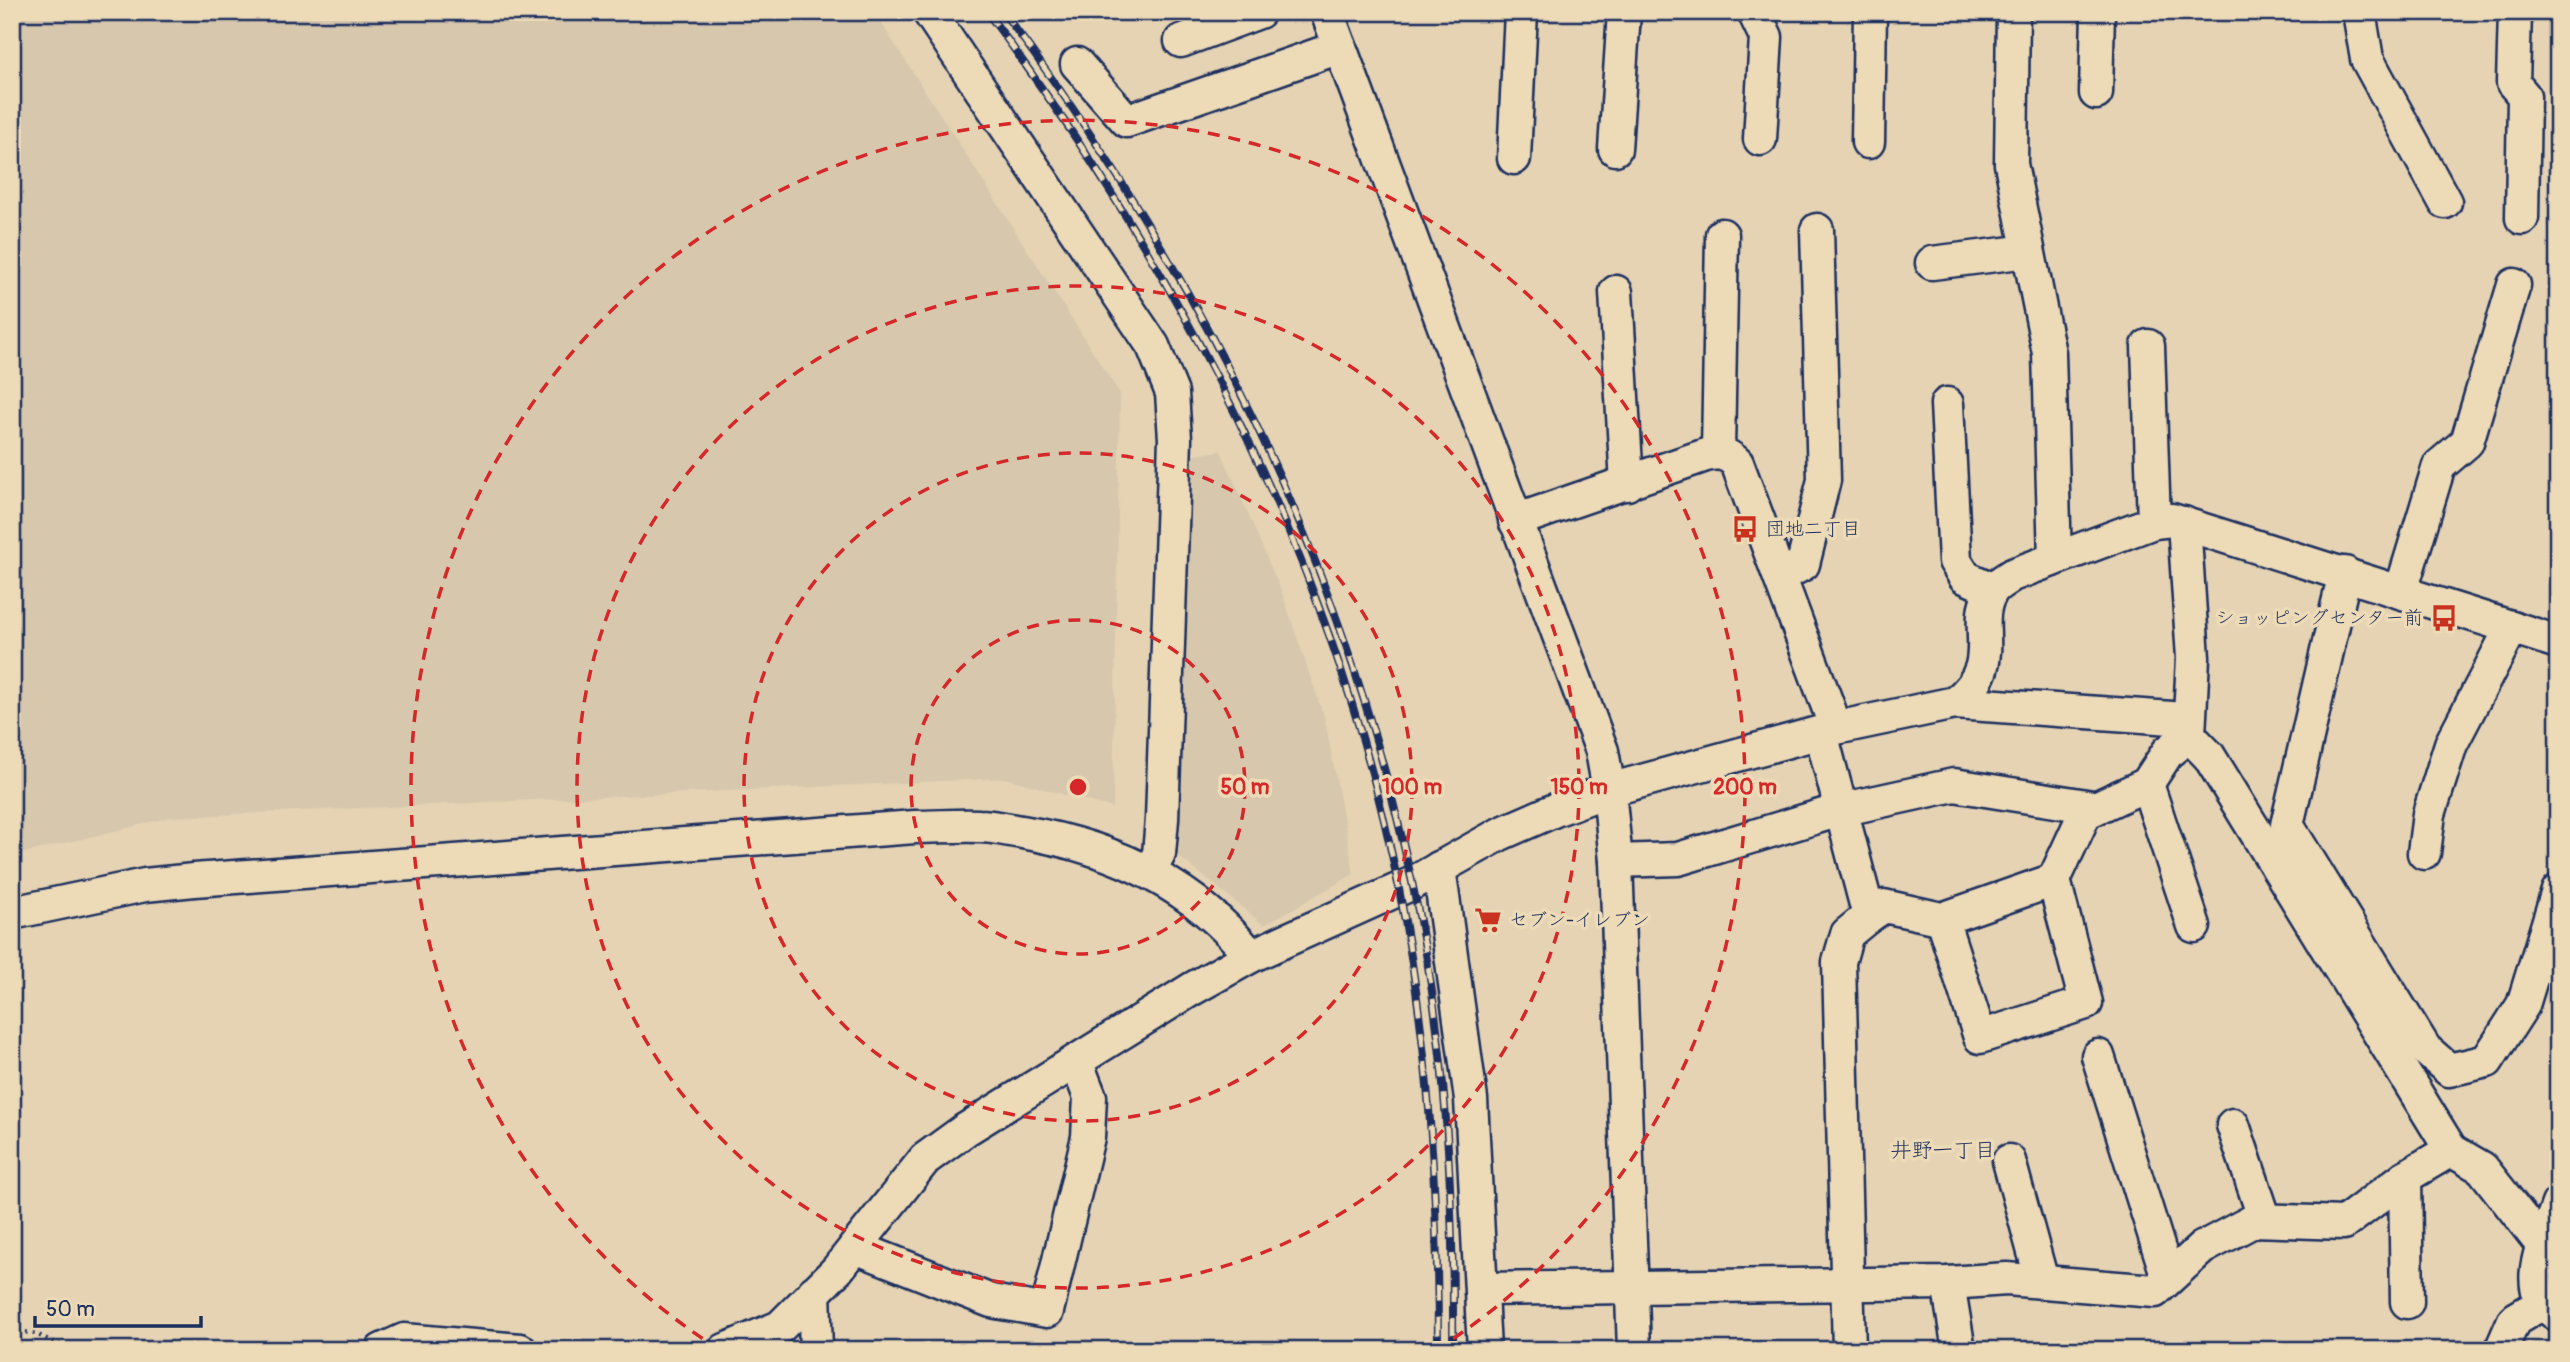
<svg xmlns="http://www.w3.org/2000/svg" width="2570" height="1362" font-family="Pangolin,'Klee One',sans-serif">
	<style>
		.built { fill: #d6c7ad }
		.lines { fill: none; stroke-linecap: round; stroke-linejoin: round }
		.minor-casing { stroke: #1b2f5e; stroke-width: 37 }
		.path { stroke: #1b2f5e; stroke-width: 4.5; stroke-dasharray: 2 5; stroke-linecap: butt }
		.minor { stroke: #eddab7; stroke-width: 32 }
		.rail-casing { stroke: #1b2f5e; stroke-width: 8 }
		.rail { stroke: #eddab7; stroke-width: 5; stroke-dasharray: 16; stroke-linecap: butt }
		.ring { fill: none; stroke: #d62828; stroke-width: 3.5; stroke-dasharray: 12 9 }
		.labels { text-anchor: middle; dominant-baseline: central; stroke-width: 7; stroke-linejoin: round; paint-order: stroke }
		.poi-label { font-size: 19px; fill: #1b2f5e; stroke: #eddab7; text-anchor: start }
		.neighbourhood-label { font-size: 21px; fill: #1b2f5e; stroke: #eddab7 }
		.centre { fill: #d62828; stroke: #eddab7; stroke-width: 3.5 }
		.ring-label { font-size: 21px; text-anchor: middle; font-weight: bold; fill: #d62828; stroke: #eddab7; stroke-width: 7; stroke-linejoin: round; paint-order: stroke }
	</style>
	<rect width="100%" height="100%" fill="#e5d3b3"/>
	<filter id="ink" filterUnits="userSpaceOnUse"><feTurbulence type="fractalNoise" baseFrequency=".0143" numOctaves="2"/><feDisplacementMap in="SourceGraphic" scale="14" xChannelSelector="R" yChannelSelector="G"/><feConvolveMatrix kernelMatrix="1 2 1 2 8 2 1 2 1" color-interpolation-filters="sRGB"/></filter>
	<g filter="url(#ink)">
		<!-- built -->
		<g class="built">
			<polygon points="12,12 874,12 1120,394 1113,808 1005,778 171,817 12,856"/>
			<polygon points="1221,451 1282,593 1325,720 1354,874 1264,925 1176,854 1189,456"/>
		</g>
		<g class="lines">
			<defs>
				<g id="minor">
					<polyline points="929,12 1153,346 1172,393 1175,439 1162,819 1159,854 1150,871"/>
					<polyline points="1327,12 1602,751 1609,790 1616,861 1634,1350"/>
					<polyline points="1754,12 1766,37 1760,139"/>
					<polyline points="2013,12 2011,164 2049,353 2055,559"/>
					<polyline points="2359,12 2367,59 2445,202"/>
					<polyline points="2515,12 2513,83 2524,96 2522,218"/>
					<polyline points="1181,41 1259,12"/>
					<polyline points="1077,64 1127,121 1340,47"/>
					<polyline points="2096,93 2098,12"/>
					<polyline points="1868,142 1870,12"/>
					<polyline points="1615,149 1624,12"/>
					<polyline points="1514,158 1521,12"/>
					<polyline points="1932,263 2028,251"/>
					<polyline points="1616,292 1627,484"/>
					<polyline points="2148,346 2154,522"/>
					<polyline points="1947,404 1955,561 1965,577 1992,589"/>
					<polyline points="1718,452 1722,235"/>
					<path d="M 1515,521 L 1706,455 C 1720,452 1726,453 1737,463 L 1836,728"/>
					<polyline points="2345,573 2287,825 2425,1049 2449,1070 2487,1061 2523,1005 2558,891"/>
					<polyline points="1780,576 1803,564 1824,480 1817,230"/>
					<polyline points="2401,591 2439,466 2467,442 2514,285"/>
					<polyline points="1955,703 2172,718 2209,756 2451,1150"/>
					<polyline points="1821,733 1869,916 1847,934 1839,962 1849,1350"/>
					<polyline points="2147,784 2194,926"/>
					<polyline points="2424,853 2429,814 2451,744 2512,627"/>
					<polyline points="1616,861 1678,859 1840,810 1954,785 2093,807"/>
					<polyline points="1439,868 1471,1099 1484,1350"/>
					<path d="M 12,913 L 145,885 L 194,880 L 915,827 C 936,827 958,825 979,826 C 993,826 1008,830 1022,832 C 1112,847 1193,884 1251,956"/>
					<polyline points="1869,916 1884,906 1942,919 2054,880 2085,813 2147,784 2168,752 2189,735 2193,658 2184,523"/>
					<polyline points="1942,919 1980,1037 2086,1003 2054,880"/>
					<polyline points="2098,1056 2168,1278"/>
					<polyline points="2233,1125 2265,1220"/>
					<polyline points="2009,1161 2042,1281"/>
					<polyline points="2405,1177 2407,1302"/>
					<path d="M 2558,1204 C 2546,1240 2516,1291 2558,1315"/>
					<polyline points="855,1247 991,1301 1047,1311 1088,1137 1090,1097 1076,1061"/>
					<polyline points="1948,1283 1959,1350"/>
					<polyline points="1483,1289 1948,1283 2007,1279 2155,1291 2202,1248 2255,1220 2344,1223 2405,1177 2451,1150 2482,1168 2544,1247"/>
					<polyline points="814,1292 816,1350"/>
					<polyline points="382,1350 404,1340 520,1350"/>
					<path d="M 725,1350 L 780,1327 L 837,1270 L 925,1159 L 965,1130 L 1192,989 L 1251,956 L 1413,883 L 1500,834 L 1555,810 L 1609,790 L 1836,728 L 1955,703 C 2006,664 1970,626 1991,592 C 1995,585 2005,580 2012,575 L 2154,522 L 2172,520 L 2558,642"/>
					<polyline points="2501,1350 2514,1320 2541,1304"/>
				</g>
			</defs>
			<!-- minor casing -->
			<use href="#minor" class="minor-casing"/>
			<!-- path -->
			<polyline class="path" points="12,1330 36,1334 70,1350"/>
			<!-- minor -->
			<use href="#minor" class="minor"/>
			<defs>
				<g id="rail">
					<path d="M 987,12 C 1181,273 1336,568 1399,889 C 1429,1041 1438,1195 1438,1350"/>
					<path d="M 1003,12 C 1202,275 1342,559 1412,882 C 1446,1035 1454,1194 1453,1350"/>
				</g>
			</defs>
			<!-- rail casing -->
			<use href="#rail" class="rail-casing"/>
			<!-- rail -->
			<use href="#rail" class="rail"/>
		</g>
	</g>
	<!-- distance rings -->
	<g class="ring">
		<circle cx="1078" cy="787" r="167"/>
		<circle cx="1078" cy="787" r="334"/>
		<circle cx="1078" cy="787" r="501"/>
		<path d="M720 1350A667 667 0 1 1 1436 1350"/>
	</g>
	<!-- icons -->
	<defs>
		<symbol id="bus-bare" viewBox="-9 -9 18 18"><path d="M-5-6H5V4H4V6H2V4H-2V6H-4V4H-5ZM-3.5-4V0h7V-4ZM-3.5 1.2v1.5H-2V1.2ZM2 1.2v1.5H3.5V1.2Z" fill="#c8321e" stroke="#eddab7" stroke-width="2.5" paint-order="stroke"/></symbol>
		<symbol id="supermarket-bare" viewBox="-9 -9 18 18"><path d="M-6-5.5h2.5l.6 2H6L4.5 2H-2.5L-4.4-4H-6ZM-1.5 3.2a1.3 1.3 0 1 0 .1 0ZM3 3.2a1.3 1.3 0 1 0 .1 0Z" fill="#c8321e" stroke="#eddab7" stroke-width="2.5" paint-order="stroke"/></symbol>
	</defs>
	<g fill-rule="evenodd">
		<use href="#bus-bare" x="1726" y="510" width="38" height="38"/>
		<use href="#bus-bare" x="2425" y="599" width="38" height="38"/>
		<use href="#supermarket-bare" x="1469" y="901" width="38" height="38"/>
	</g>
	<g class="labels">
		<!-- poi labels -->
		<g class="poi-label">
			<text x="1766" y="529">団地二丁目</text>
			<text x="2423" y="618" text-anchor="end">ショッピングセンター前</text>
			<text x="1509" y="920">セブン-イレブン</text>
		</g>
		<!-- neighbourhood labels -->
		<g class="neighbourhood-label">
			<text x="1943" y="1150">井野一丁目</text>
		</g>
	</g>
	<circle cx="1078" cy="787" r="10" class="centre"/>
	<g class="ring-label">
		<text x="1245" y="794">50 m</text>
		<text x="1412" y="794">100 m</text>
		<text x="1579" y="794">150 m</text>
		<text x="1745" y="794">200 m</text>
	</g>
	<!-- margin -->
	<rect width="2570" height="1362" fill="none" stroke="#eddab7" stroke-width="42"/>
	<rect x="21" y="21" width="2528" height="1320" fill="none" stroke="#1b2f5e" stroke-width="2.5" filter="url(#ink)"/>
	<!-- scale -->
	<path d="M35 1316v10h166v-10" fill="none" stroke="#1b2f5e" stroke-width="3.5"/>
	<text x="46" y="1316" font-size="21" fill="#1b2f5e" stroke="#eddab7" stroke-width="5" paint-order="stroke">50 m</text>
</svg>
